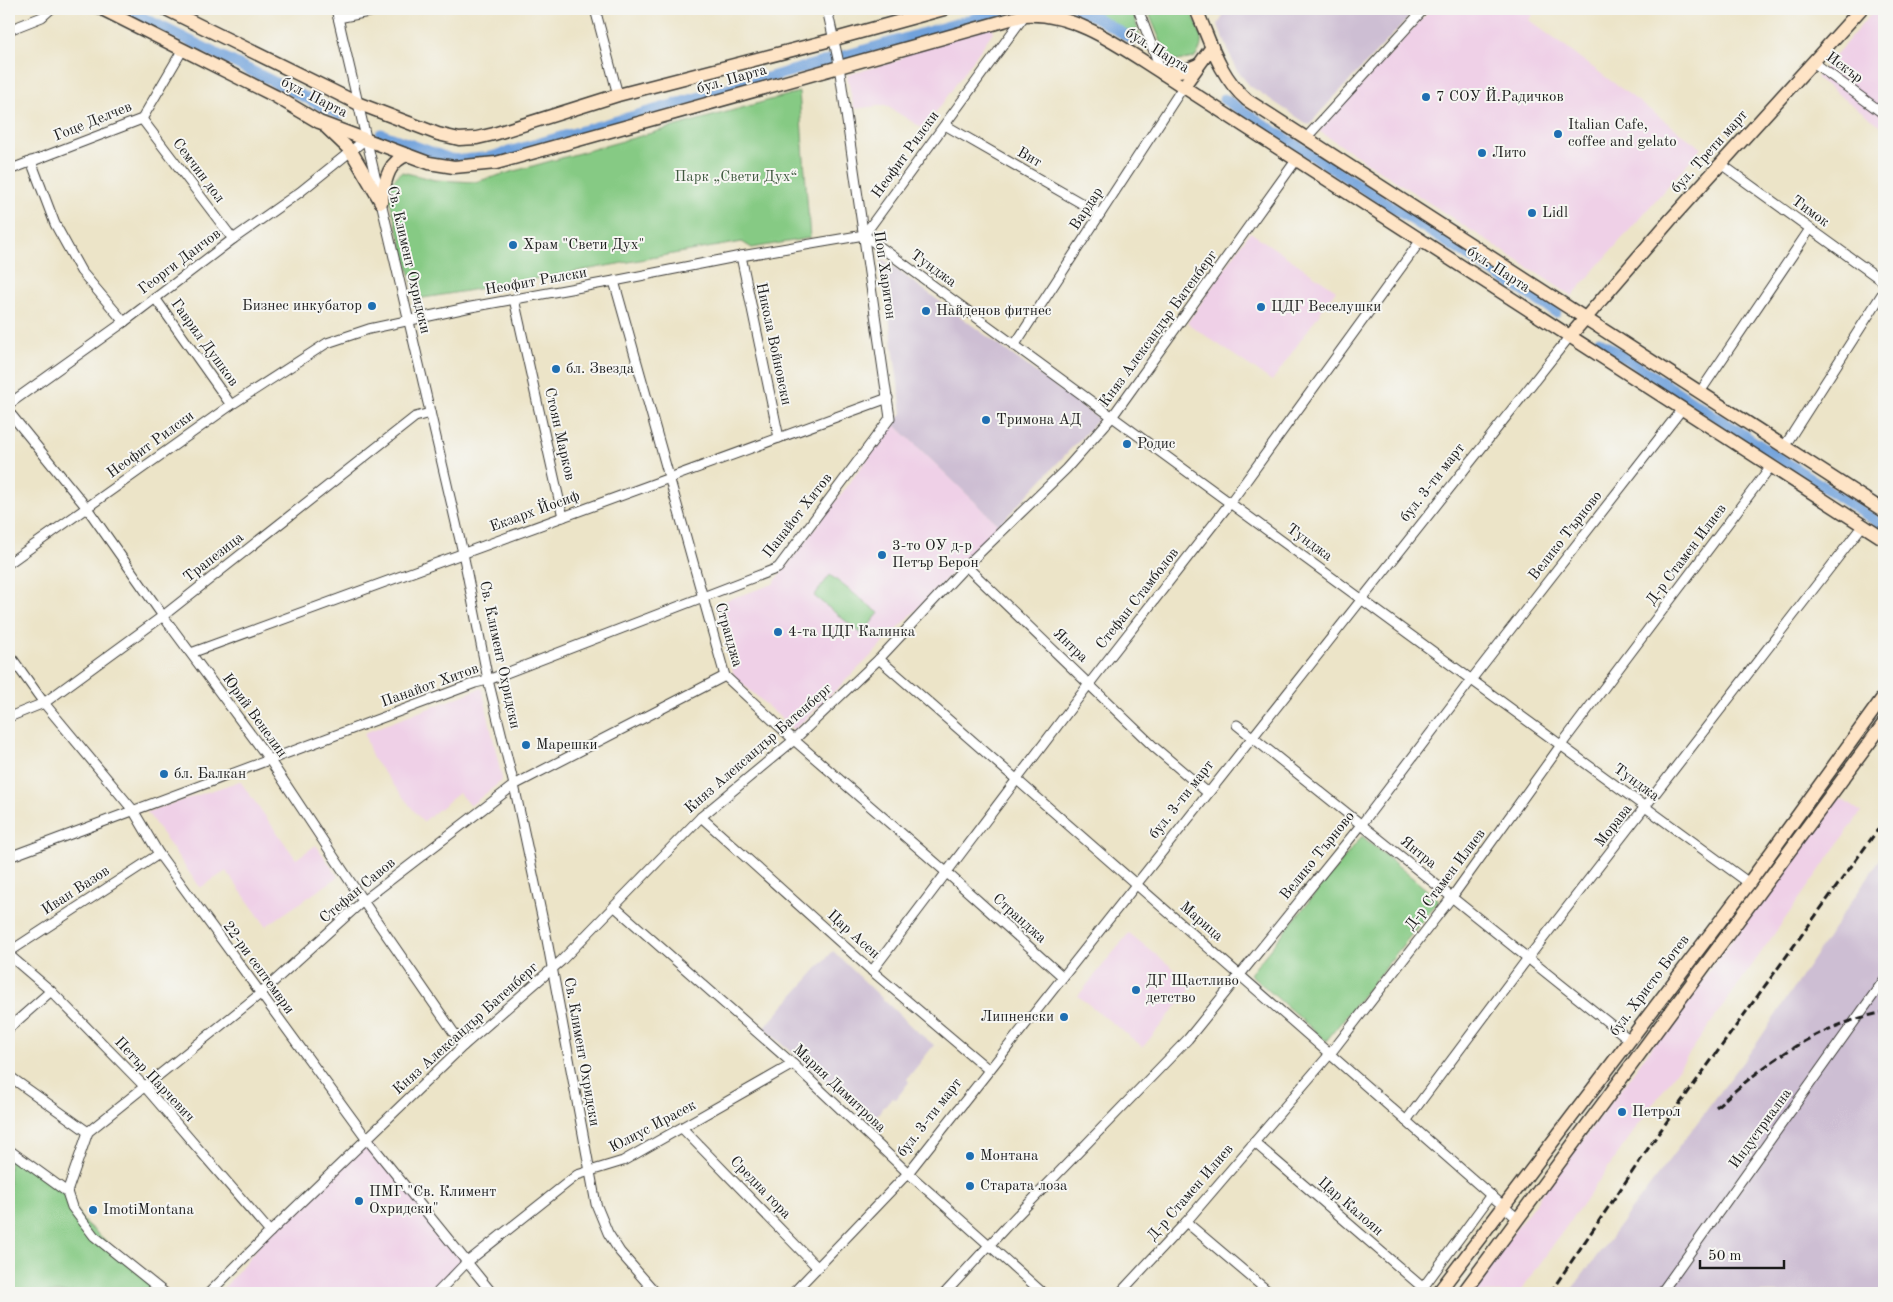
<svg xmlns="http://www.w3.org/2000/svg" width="1893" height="1302" font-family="'Old Standard TT',serif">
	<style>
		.built { fill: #efd0e7 }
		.industrial { fill: #cdbed3 }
		.green { fill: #86ca84; stroke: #517350 }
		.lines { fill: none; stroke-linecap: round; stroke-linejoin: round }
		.canal { stroke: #71a2dc; stroke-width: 11 }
		.street-casing { stroke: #3b3a36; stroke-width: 11 }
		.secondary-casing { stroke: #3b3a36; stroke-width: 15 }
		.street { stroke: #fff; stroke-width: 9 }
		.secondary { stroke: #fee4c6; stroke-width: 12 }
		.rail { stroke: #1c1c1c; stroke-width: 3; stroke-dasharray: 8 4; stroke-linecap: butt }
		.poi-dot { fill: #1f6fb2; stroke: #f6f6f2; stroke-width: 2 }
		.labels { text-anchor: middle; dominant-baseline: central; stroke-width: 4; stroke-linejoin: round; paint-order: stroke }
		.street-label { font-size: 15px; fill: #1c1c1c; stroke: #f6f6f2 }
		.poi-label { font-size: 15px; fill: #1c1c1c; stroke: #f6f6f2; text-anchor: start }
		.park-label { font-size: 15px; fill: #415940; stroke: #f6f6f2 }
	</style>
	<rect width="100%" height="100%" fill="#f6f6f2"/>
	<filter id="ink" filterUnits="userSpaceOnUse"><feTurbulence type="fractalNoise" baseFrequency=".02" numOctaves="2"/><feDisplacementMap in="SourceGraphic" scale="10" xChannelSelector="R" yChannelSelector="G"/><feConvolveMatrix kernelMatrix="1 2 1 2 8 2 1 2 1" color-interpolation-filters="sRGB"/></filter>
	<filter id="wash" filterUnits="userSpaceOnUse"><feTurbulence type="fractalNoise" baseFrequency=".0096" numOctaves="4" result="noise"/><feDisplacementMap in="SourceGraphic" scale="20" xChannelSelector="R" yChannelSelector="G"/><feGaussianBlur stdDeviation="1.12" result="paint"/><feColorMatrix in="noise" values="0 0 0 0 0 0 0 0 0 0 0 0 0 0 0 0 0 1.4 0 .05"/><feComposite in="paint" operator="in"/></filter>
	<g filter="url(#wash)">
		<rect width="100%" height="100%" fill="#ece4c8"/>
		<!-- built -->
		<g class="built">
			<polygon points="1431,9 1536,9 1529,20 1701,148 1572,296 1319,131"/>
			<polygon points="1875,9 1884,9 1884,128 1816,78"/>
			<polygon points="992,24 993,32 924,129 885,105 854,109 847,75 899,60 913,47"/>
			<polygon points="1250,232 1336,290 1272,381 1187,323"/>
			<polygon points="894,424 999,525 868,659 794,730 734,676 715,604 773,584"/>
			<polygon points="482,688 502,779 499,783 470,806 459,793 423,822 373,759 364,733"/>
			<polygon points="240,781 296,859 316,845 338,877 266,926 226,871 200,888 147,812"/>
			<polygon points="1839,797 1861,812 1519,1293 1468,1293"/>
			<polygon points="1129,933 1194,985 1143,1047 1078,996"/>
			<polygon points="367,1139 466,1263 436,1293 220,1293 270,1232"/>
		</g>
		<!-- industrial -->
		<g class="industrial">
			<polygon points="1227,9 1417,9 1322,110 1309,125 1250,86 1236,69 1218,25"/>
			<polygon points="881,258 1099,419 999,525 894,424 902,413"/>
			<polygon points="1884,853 1884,1293 1569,1293 1757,1043"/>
			<polygon points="833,951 914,1029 934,1045 907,1079 909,1082 896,1099 892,1097 872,1121 764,1028"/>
		</g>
		<!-- green -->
		<g class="green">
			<polygon points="1089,9 1132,9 1140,36 1138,39"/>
			<path d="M 1147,9 L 1190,9 C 1197,26 1209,42 1194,58 L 1177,61 L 1171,58 L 1164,49 Z"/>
			<path d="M 799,92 L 810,238 L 752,248 L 742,242 C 634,260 526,282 417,299 L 389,198 L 393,180 L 402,172 L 435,180 L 475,182 Z"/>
			<polygon points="830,575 879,613 862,634 814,596"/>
			<polygon points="1362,836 1439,900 1326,1041 1250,974"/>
			<polygon points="9,1150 67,1192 82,1220 165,1293 9,1293"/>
		</g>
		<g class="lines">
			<!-- canal -->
			<g class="canal">
				<polyline points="125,9 339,114"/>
				<polyline points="1077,9 1095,17 1134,40"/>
				<polyline points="1224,99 1556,312"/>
				<polyline points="381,134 450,159 463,160 491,157 1008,9"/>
				<polyline points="1599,341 1884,526"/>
			</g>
		</g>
	</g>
	<g filter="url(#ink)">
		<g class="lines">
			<defs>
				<g id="street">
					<polyline points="336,9 463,553 488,680 514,785 547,940 596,1204 608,1233 620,1252 656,1293"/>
					<polyline points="595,9 618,95"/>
					<polyline points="1138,9 1162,73"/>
					<polyline points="338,18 384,9"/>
					<polyline points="9,30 42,17 51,9"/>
					<polyline points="1813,62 1884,114"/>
					<polyline points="142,119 233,239"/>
					<polyline points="945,125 1100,214"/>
					<polyline points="1306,138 1424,9"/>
					<polyline points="31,161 55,224 81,271 124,322"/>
					<polyline points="1721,164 1884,282"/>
					<polyline points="9,170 142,119 183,49"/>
					<polyline points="864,235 1749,883"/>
					<polyline points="741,256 779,438"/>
					<polyline points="614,281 725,676 794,740 946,872 1063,977"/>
					<polyline points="155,298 231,405"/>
					<polyline points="514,299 563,517"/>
					<polyline points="1014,346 1183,87"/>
					<polyline points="1700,392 1810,229"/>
					<polyline points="9,404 124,322 233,239 300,192 366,139"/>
					<polyline points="9,412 87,508 163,616 269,759 363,901 463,1046"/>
					<polyline points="1784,447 1884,291"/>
					<polyline points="9,563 231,405 327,343 369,329 471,307 614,281 741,256 864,235 1025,15"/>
					<polyline points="966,566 1154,747 1208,793"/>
					<polyline points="191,653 888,398"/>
					<polyline points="9,654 44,703 133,810 159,854 367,1139 492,1293"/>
					<polyline points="879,659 1518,1219"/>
					<polyline points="9,717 44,703 163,616 415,417 430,413"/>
					<polyline points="1237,725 1630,1040"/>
					<polyline points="701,817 872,971 989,1070"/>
					<polyline points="9,857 475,683 488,680 778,568 890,418 838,59 827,9"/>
					<polyline points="615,907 793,1064 908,1173 1043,1293"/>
					<polyline points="9,952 159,854"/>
					<polyline points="9,955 51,991 145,1087 270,1232"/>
					<polyline points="872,971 1089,684 1230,503 1421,240"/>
					<polyline points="9,1028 51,991"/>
					<polyline points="9,1076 88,1132"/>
					<polyline points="1406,1121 1528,958 1863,525"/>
					<polyline points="682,1128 818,1268"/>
					<polyline points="1254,1142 1429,1293"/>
					<polyline points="9,1150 67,1192 72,1207 94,1236 165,1293"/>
					<polyline points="67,1192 88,1132 260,994 363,901 514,785 725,676"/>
					<polyline points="1186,1222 1270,1293"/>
					<polyline points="209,1293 270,1232 463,1046 561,961 701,817 794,740 879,659 966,566 1066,469 1112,417 1297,159"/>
					<polyline points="437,1293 466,1263 577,1175 623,1161 793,1064"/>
					<polyline points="793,1293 908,1173 1570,336"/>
					<polyline points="945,1293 1006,1227 1188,1039 1361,825 1471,680 1682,409"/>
					<polyline points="1120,1293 1186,1222 1330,1054 1452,897 1561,745 1771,466"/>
					<polyline points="1419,1293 1491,1195"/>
					<polyline points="1661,1293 1884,980"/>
				</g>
				<g id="secondary">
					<path d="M 102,9 L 275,96 L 319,122 L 429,163 L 454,167 L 496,163 L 1025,15 C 1075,12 1122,48 1162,73 L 1884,539"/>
					<polyline points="166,9 357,103 438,134 459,139 477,138 494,134 618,95 835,39 944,9"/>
					<path d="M 1196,9 C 1210,41 1219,76 1247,100 L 1884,511"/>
					<polyline points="1162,73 1186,70 1198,65"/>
					<polyline points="1183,87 1212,47"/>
					<polyline points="327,128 351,151 381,202"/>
					<path d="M 381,202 C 385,183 387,161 408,155"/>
					<polyline points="1570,336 1671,219 1861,9"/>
					<polyline points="1438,1293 1749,883 1884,696"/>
					<polyline points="1463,1293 1884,723"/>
				</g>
			</defs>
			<!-- street casing -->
			<use href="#street" class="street-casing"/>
			<!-- secondary casing -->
			<use href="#secondary" class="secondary-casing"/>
			<!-- street -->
			<use href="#street" class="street"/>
			<!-- secondary -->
			<use href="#secondary" class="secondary"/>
			<!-- rail -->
			<g class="rail">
				<path d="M 1716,1107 C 1770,1060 1813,1027 1884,1012"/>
				<polyline points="1550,1293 1658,1134 1884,821"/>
			</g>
		</g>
	</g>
	<!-- markers -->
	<g class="poi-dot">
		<circle cx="1426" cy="97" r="5"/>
		<circle cx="1558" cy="134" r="5"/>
		<circle cx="1482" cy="153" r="5"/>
		<circle cx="1532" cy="213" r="5"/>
		<circle cx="513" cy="245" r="5"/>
		<circle cx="372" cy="306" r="5"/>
		<circle cx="1261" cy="307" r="5"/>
		<circle cx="926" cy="311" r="5"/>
		<circle cx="556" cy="369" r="5"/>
		<circle cx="986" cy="420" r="5"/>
		<circle cx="1127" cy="444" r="5"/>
		<circle cx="882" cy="555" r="5"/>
		<circle cx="778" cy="632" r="5"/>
		<circle cx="526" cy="745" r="5"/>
		<circle cx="164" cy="774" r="5"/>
		<circle cx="1136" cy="990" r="5"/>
		<circle cx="1064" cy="1017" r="5"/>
		<circle cx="1622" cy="1112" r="5"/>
		<circle cx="970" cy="1156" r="5"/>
		<circle cx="970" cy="1186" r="5"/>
		<circle cx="359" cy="1201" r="5"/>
		<circle cx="93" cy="1210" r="5"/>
	</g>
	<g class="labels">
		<!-- street labels -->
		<g class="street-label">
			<text transform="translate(1157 51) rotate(32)">бул. Парта</text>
			<text transform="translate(1844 68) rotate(36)">Искър</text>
			<text transform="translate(732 80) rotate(-16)">бул. Парта</text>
			<text transform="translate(314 98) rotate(27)">бул. Парта</text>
			<text transform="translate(93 122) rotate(-22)">Гоце Делчев</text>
			<text transform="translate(1710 152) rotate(-48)">бул. Трети март</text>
			<text transform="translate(906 155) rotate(-54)">Неофит Рилски</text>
			<text transform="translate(1029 158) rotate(30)">Вит</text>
			<text transform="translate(198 171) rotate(53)">Семчин дол</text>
			<text transform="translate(1087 209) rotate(-57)">Вардар</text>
			<text transform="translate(1810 212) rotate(36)">Тимок</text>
			<text transform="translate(408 260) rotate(77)">Св. Климент Охридски</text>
			<text transform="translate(180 262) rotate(-37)">Георги Данчов</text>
			<text transform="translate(933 269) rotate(36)">Тунджа</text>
			<text transform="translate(1498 270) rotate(33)">бул. Парта</text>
			<text transform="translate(884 275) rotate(82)">Поп Харитон</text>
			<text transform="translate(536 282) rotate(-10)">Неофит Рилски</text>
			<text transform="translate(1159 329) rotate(-54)">Княз Александър Батенберг</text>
			<text transform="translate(204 343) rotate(54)">Гаврил Душков</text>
			<text transform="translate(773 344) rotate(78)">Никола Войновски</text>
			<text transform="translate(559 434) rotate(77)">Стоян Марков</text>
			<text transform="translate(151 445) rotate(-36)">Неофит Рилски</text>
			<text transform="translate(1433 483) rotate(-52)">бул. 3-ти март</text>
			<text transform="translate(535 512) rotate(-20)">Екзарх Йосиф</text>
			<text transform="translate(798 516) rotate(-52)">Панайот Хитов</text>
			<text transform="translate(1566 536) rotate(-52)">Велико Търново</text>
			<text transform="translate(1309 543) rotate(36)">Тунджа</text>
			<text transform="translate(1687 555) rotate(-53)">Д-р Стамен Илиев</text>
			<text transform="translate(214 558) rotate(-38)">Трапезица</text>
			<text transform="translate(1138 599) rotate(-52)">Стефан Стамболов</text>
			<text transform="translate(728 635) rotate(74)">Странджа</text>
			<text transform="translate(1070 646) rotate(44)">Янтра</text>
			<text transform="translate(499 655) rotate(78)">Св. Климент Охридски</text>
			<text transform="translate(430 686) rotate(-20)">Панайот Хитов</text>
			<text transform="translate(254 716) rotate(54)">Юрий Венелин</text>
			<text transform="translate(759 749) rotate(-41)">Княз Александър Батенберг</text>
			<text transform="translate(1636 783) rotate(36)">Тунджа</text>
			<text transform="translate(1182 800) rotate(-52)">бул. 3-ти март</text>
			<text transform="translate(1614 826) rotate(-52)">Морава</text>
			<text transform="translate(1418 853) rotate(39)">Янтра</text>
			<text transform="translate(1318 856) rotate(-51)">Велико Търново</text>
			<text transform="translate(1446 880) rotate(-53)">Д-р Стамен Илиев</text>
			<text transform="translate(76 891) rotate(-33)">Иван Вазов</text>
			<text transform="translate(358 891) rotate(-40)">Стефан Савов</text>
			<text transform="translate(1019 919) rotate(42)">Странджа</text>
			<text transform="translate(1201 922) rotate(41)">Марица</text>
			<text transform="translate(853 935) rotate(42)">Цар Асен</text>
			<text transform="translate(258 968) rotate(54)">22-ри септември</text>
			<text transform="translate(1650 986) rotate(-53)">бул. Христо Ботев</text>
			<text transform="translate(466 1029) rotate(-42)">Княз Александър Батенберг</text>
			<text transform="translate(581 1052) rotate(80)">Св. Климент Охридски</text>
			<text transform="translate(154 1080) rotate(47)">Петър Парчевич</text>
			<text transform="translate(839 1089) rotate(43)">Мария Димитрова</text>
			<text transform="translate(930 1118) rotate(-52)">бул. 3-ти март</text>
			<text transform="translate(653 1127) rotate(-28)">Юлиус Ирасек</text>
			<text transform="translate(1761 1129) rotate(-54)">Индустриална</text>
			<text transform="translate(760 1188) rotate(46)">Средна гора</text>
			<text transform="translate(1191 1193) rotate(-49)">Д-р Стамен Илиев</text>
			<text transform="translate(1350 1207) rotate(41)">Цар Калоян</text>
		</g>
		<!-- poi labels -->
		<g class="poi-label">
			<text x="1436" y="97">7 СОУ Й.Радичков</text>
			<text x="1568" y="125">Italian Cafe,<tspan x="1568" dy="17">coffee and gelato</tspan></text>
			<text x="1492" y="153">Лито</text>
			<text x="1542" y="213">Lidl</text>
			<text x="523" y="245">Храм "Свети Дух"</text>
			<text x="362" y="306" text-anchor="end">Бизнес инкубатор</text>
			<text x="1271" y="307">ЦДГ Веселушки</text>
			<text x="936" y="311">Найденов фитнес</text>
			<text x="566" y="369">бл. Звезда</text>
			<text x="996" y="420">Тримона АД</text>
			<text x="1137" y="444">Родис</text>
			<text x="892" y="546">3-то ОУ д-р<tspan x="892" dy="17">Петър Берон</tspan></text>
			<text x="788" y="632">4-та ЦДГ Калинка</text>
			<text x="536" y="745">Марешки</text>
			<text x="174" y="774">бл. Балкан</text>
			<text x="1146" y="981">ДГ Щастливо<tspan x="1146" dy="17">детство</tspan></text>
			<text x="1054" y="1017" text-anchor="end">Липненски</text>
			<text x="1632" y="1112">Петрол</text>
			<text x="980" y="1156">Монтана</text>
			<text x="980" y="1186">Старата лоза</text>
			<text x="369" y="1192">ПМГ "Св. Климент<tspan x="369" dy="17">Охридски"</tspan></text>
			<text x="103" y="1210">ImotiMontana</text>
		</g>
		<!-- park labels -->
		<g class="park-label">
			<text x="736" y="177">Парк „Свети Дух“</text>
		</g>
	</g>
	<!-- margin -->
	<rect width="1893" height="1302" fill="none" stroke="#f6f6f2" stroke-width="30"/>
	<!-- scale -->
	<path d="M1700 1260v8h84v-8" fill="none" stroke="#1c1c1c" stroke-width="2.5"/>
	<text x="1708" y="1260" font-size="15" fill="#1c1c1c" stroke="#f6f6f2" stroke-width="4" paint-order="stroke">50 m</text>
</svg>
